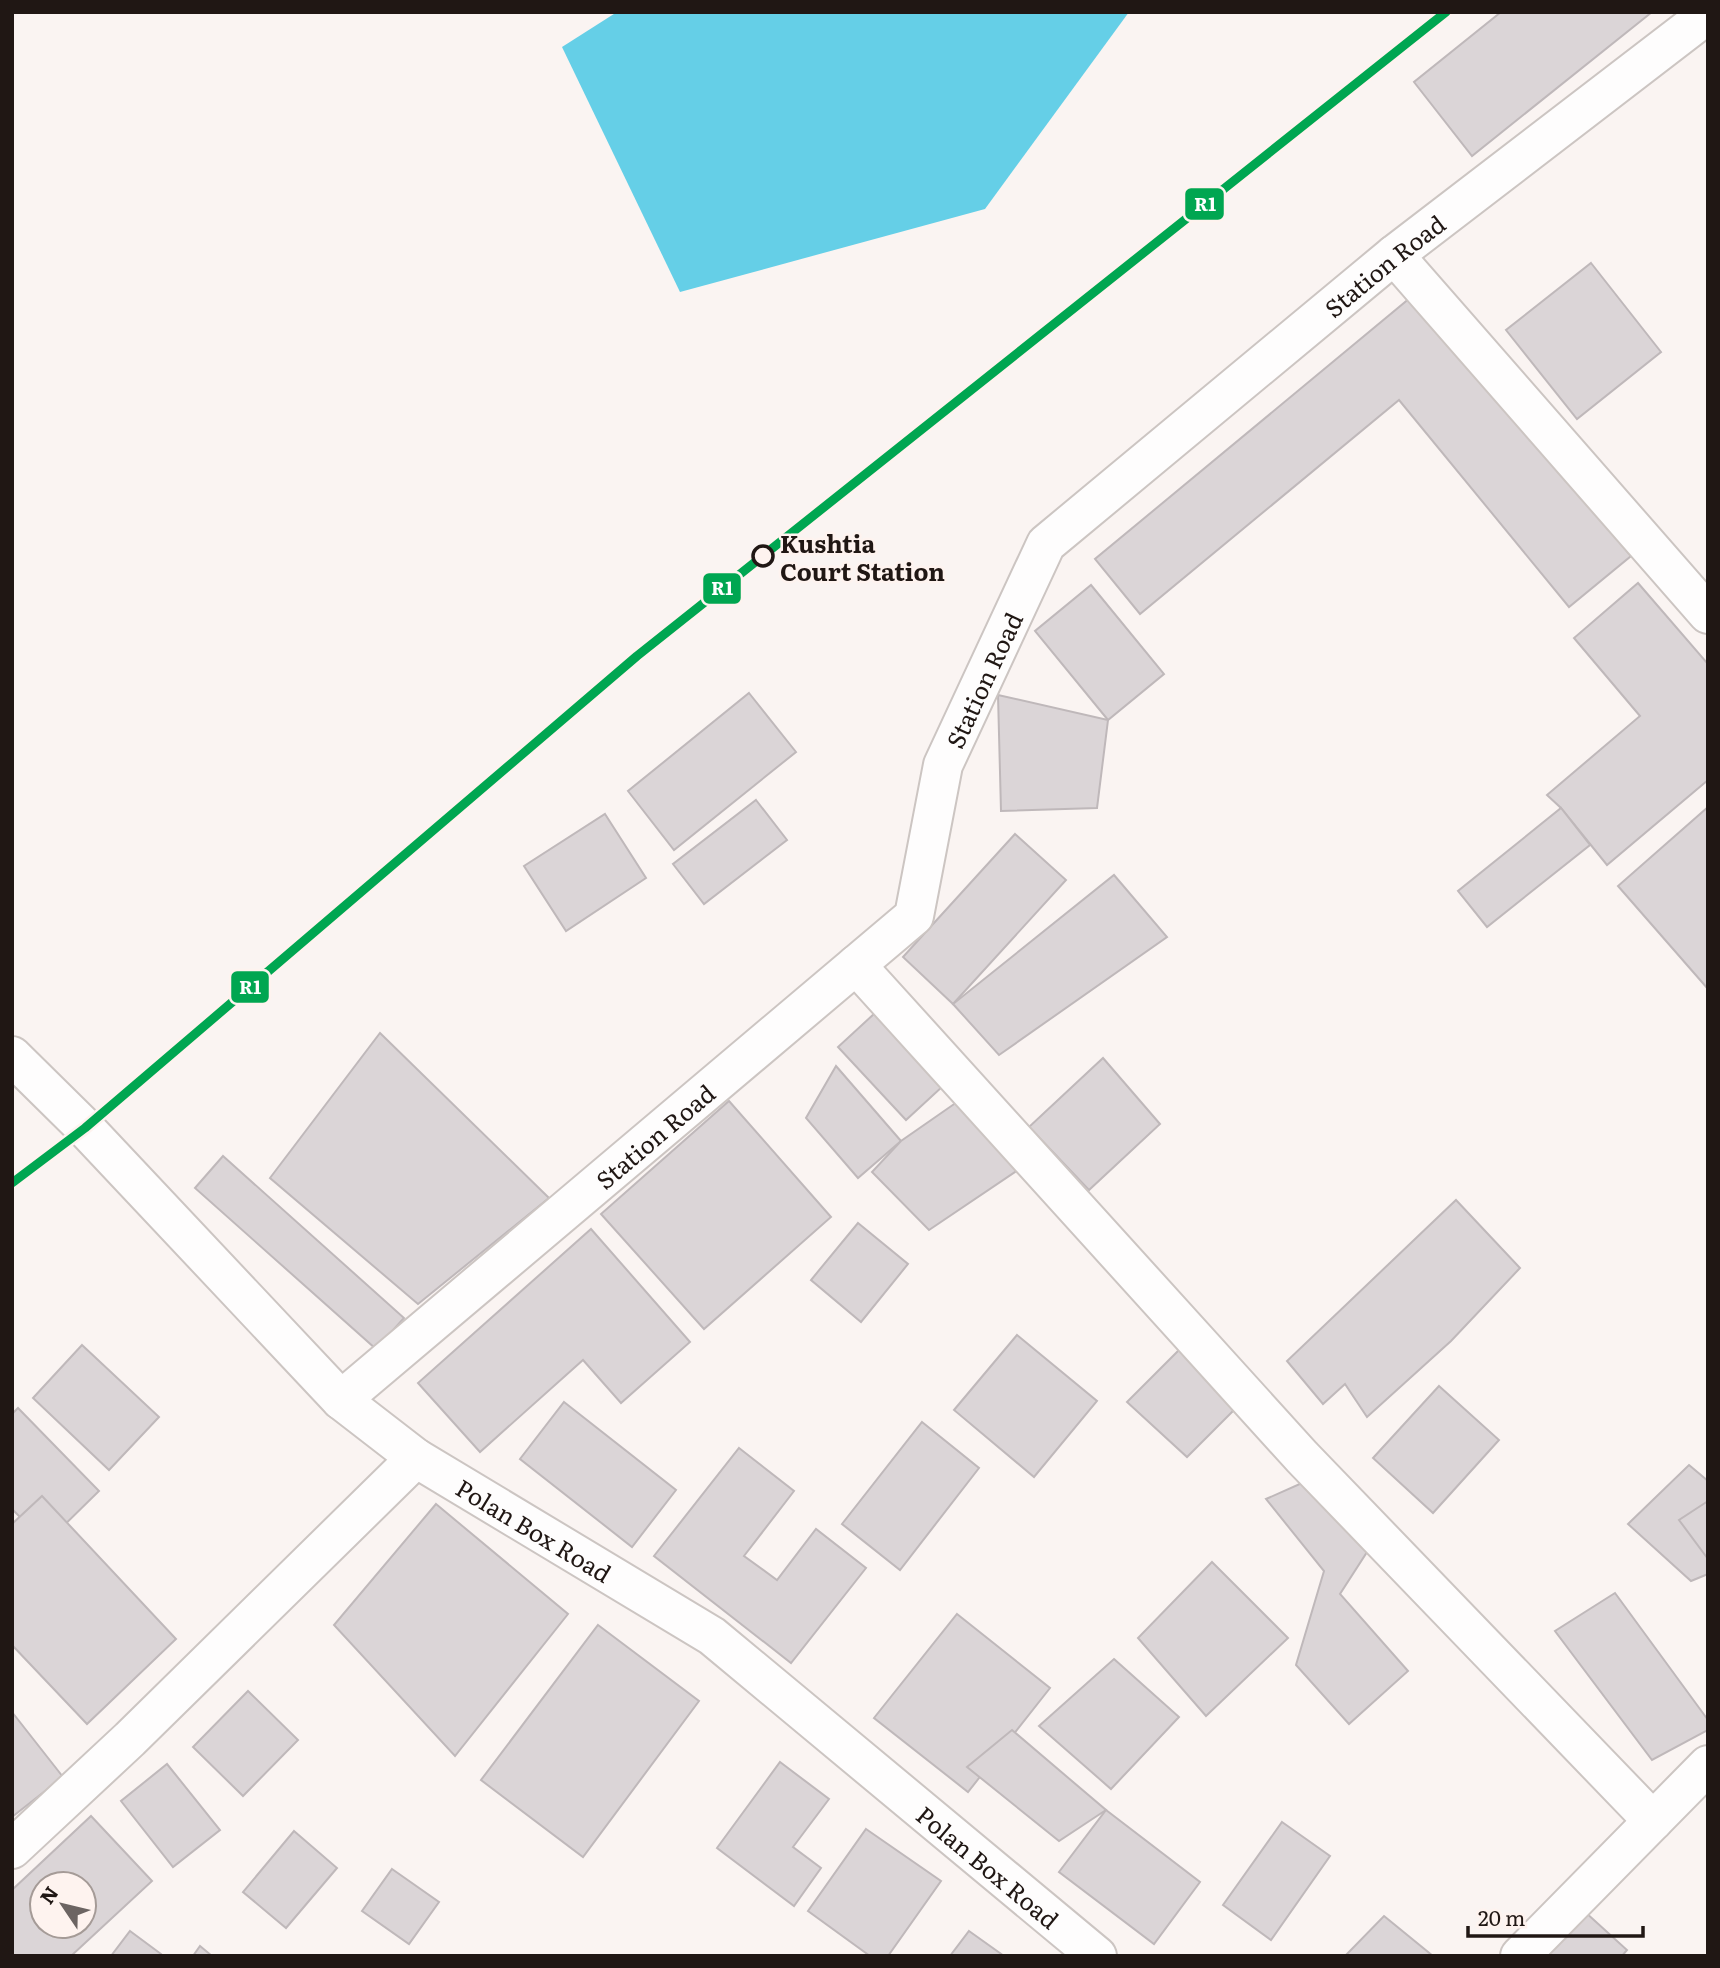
<svg xmlns="http://www.w3.org/2000/svg" width="1720" height="1968" font-family="Literata,serif">
	<style>
		.water { fill: #65cfe7 }
		.building { fill: #dbd5d7; stroke: #bfb8ba; stroke-width: 2; fill-rule: evenodd }
		.lines { fill: none; stroke-linecap: round; stroke-linejoin: round }
		.minor-casing { stroke: #ccc5c2; stroke-width: 42 }
		.major-casing { stroke: #ccc5c2; stroke-width: 42 }
		.minor { stroke: #fefdfd; stroke-width: 38 }
		.major { stroke: #fefdfd; stroke-width: 38 }
		.rail-1-casing { stroke: #fef3ef; stroke-width: 14 }
		.rail-1 { stroke: #00a651; stroke-width: 9 }
		.stop-dot { fill: #fef3ef; stroke: #201714; stroke-width: 3.5 }
		.labels { text-anchor: middle; dominant-baseline: central; stroke-width: 5; stroke-linejoin: round; paint-order: stroke }
		.street-label { font-size: 24px; fill: #201714; stroke: #fef3ef }
		.stop-label { font-size: 24px; font-weight: bold; fill: #201714; stroke: #fef3ef; text-anchor: start }
		.line-badge { stroke: #fef3ef; stroke-width: 2.5 }
		.badge-label { font-size: 19px; text-anchor: middle; font-weight: bold; fill: #fff }
	</style>
	<rect width="100%" height="100%" fill="#faf4f2"/>
	<!-- water -->
	<polygon class="water" points="617,12 1129,12 985,209 680,292 562,47"/>
	<!-- building -->
	<g class="building">
		<polygon points="1501,12 1652,12 1472,156 1414,82"/>
		<polygon points="1591,263 1661,352 1577,419 1506,330"/>
		<polygon points="1416,293 1631,556 1569,607 1399,400 1140,614 1095,559"/>
		<polygon points="1638,583 1708,664 1708,780 1607,865 1561,808 1547,795 1640,716 1574,638"/>
		<polygon points="1091,585 1164,674 1108,720 1035,631"/>
		<polygon points="749,693 796,752 674,850 628,791"/>
		<polygon points="998,695 1108,720 1097,808 1001,811"/>
		<polygon points="756,800 787,840 704,904 673,864"/>
		<polygon points="1708,807 1708,989 1618,886"/>
		<polygon points="1561,808 1590,845 1487,927 1458,891"/>
		<polygon points="605,814 646,878 566,931 524,866"/>
		<polygon points="1015,834 1066,880 953,1004 903,957"/>
		<polygon points="1114,875 1167,937 999,1055 953,1004"/>
		<polygon points="875,1013 943,1086 906,1120 838,1047"/>
		<polygon points="380,1033 549,1198 418,1304 270,1178"/>
		<polygon points="1103,1058 1160,1124 1089,1190 1029,1127"/>
		<polygon points="836,1066 901,1141 858,1178 806,1118"/>
		<polygon points="970,1093 1027,1164 929,1230 872,1172 901,1141"/>
		<polygon points="729,1101 831,1217 704,1329 601,1214"/>
		<polygon points="223,1156 404,1318 376,1349 195,1188"/>
		<polygon points="1456,1200 1520,1268 1451,1341 1367,1417 1345,1384 1323,1404 1287,1361"/>
		<polygon points="858,1223 908,1264 861,1322 811,1280"/>
		<polygon points="591,1229 690,1342 621,1403 583,1360 480,1452 418,1383"/>
		<polygon points="1196,1333 1253,1391 1187,1457 1127,1402"/>
		<polygon points="1017,1335 1097,1401 1034,1477 954,1410"/>
		<polygon points="82,1345 159,1417 109,1470 33,1398"/>
		<polygon points="1439,1386 1499,1440 1433,1513 1373,1458"/>
		<polygon points="564,1402 676,1490 632,1547 520,1459"/>
		<polygon points="18,1408 99,1491 46,1543 12,1509 12,1414"/>
		<polygon points="922,1422 979,1468 900,1570 842,1524"/>
		<polygon points="739,1448 794,1491 744,1556 777,1580 816,1529 866,1568 791,1663 654,1556"/>
		<polygon points="1689,1465 1708,1481 1708,1574 1691,1581 1628,1524"/>
		<polygon points="1302,1483 1367,1552 1340,1594 1408,1671 1349,1724 1296,1665 1324,1571 1266,1499"/>
		<polygon points="42,1496 176,1639 87,1724 12,1645 12,1524"/>
		<polygon points="1708,1501 1708,1559 1679,1520"/>
		<polygon points="436,1504 568,1614 455,1756 334,1625"/>
		<polygon points="1212,1562 1288,1638 1206,1716 1138,1638"/>
		<polygon points="1615,1593 1708,1720 1708,1730 1652,1760 1555,1631"/>
		<polygon points="957,1614 1050,1688 968,1792 874,1718"/>
		<polygon points="598,1625 699,1701 583,1857 481,1780"/>
		<polygon points="1114,1659 1179,1717 1111,1789 1039,1726"/>
		<polygon points="248,1691 298,1740 243,1796 193,1747"/>
		<polygon points="12,1712 63,1777 12,1817"/>
		<polygon points="1012,1730 1106,1810 1059,1841 967,1767"/>
		<polygon points="780,1762 829,1799 793,1847 821,1868 794,1906 717,1848"/>
		<polygon points="167,1764 220,1830 173,1867 121,1801"/>
		<polygon points="1106,1810 1200,1882 1154,1944 1059,1872"/>
		<path d="M 91,1816 L 152,1881 L 71,1956 L 14,1956 L 12,1953 L 12,1890 ZM 42,1884 L 84,1884 L 84,1926 L 42,1926 Z"/>
		<polygon points="1282,1822 1330,1856 1271,1940 1223,1905"/>
		<polygon points="866,1829 941,1881 888,1956 870,1956 808,1911"/>
		<polygon points="294,1831 337,1868 286,1928 243,1892"/>
		<polygon points="392,1869 439,1902 409,1944 362,1911"/>
		<polygon points="1562,1891 1627,1950 1622,1956 1542,1956"/>
		<polygon points="1384,1916 1433,1956 1345,1956"/>
		<polygon points="130,1931 161,1954 160,1956 111,1956"/>
		<polygon points="969,1931 1004,1956 950,1956"/>
		<polygon points="200,1946 212,1956 193,1956"/>
	</g>
	<g class="lines">
		<defs>
			<g id="minor">
				<polyline points="1394,255 1708,614"/>
				<polyline points="856,965 1302,1457 1653,1821"/>
				<path id="s1" d="M 341,1400 L 914,916 L 943,765 L 1046,544 L 1394,255 L 1708,14"/>
				<polyline points="12,1849 130,1739 416,1458"/>
				<polyline points="1520,1956 1708,1765"/>
			</g>
			<g id="major">
				<path id="s2" d="M 12,1056 L 85,1128 L 341,1400 L 416,1458 L 712,1636 L 1097,1956"/>
			</g>
		</defs>
		<!-- minor casing -->
		<use href="#minor" class="minor-casing"/>
		<!-- major casing -->
		<use href="#major" class="major-casing"/>
		<!-- minor -->
		<use href="#minor" class="minor"/>
		<!-- major -->
		<use href="#major" class="major"/>
		<defs>
			<polyline id="rail-1" points="12,1183 85,1128 637,656 1446,12"/>
		</defs>
		<!-- rail-1 casing -->
		<use href="#rail-1" class="rail-1-casing"/>
		<!-- rail-1 -->
		<use href="#rail-1" class="rail-1"/>
	</g>
	<!-- markers -->
	<circle class="stop-dot" cx="763" cy="556" r="10"/>
	<g class="labels">
		<!-- street labels -->
		<g class="street-label">
			<text stroke="none"><textPath href="#s1" startOffset="1586">Station Road</textPath></text>
			<text stroke="none"><textPath href="#s1" startOffset="998">Station Road</textPath></text>
			<text stroke="none"><textPath href="#s1" startOffset="410">Station Road</textPath></text>
			<text stroke="none"><textPath href="#s2" startOffset="709">Polan Box Road</textPath></text>
			<text stroke="none"><textPath href="#s2" startOffset="1276">Polan Box Road</textPath></text>
		</g>
		<!-- stop labels -->
		<g class="stop-label">
			<text x="780" y="542">Kushtia<tspan x="780" dy="28">Court Station</tspan></text>
		</g>
	</g>
	<g class="line-badge">
		<rect x="1184" y="187" width="41" height="34" rx="7" fill="#00a651"/>
		<rect x="702" y="572" width="40" height="33" rx="7" fill="#00a651"/>
		<rect x="230" y="970" width="40" height="34" rx="7" fill="#00a651"/>
	</g>
	<g class="badge-label">
		<text x="1205" y="211">R1</text>
		<text x="722" y="595">R1</text>
		<text x="250" y="994">R1</text>
	</g>
	<!-- border -->
	<rect width="1720" height="1968" fill="none" stroke="#201714" stroke-width="28"/>
	<!-- north arrow -->
	<g transform="translate(63 1905) rotate(305)"><circle r="33" fill="#fef3ef" stroke="#a59b97" stroke-width="2"/>
	<path d="M0-5L12 26L0 18L-12 26Z" fill="#6c6462"/>
	<text y="-10" font-size="19" font-weight="bold" text-anchor="middle" fill="#201714">N</text>
	</g>
	<!-- scale -->
	<path d="M1468 1926v10h175v-10" fill="none" stroke="#201714" stroke-width="3.5"/>
	<text x="1478" y="1926" font-size="21" fill="#201714" stroke="#fef3ef" stroke-width="5" paint-order="stroke">20 m</text>
</svg>
